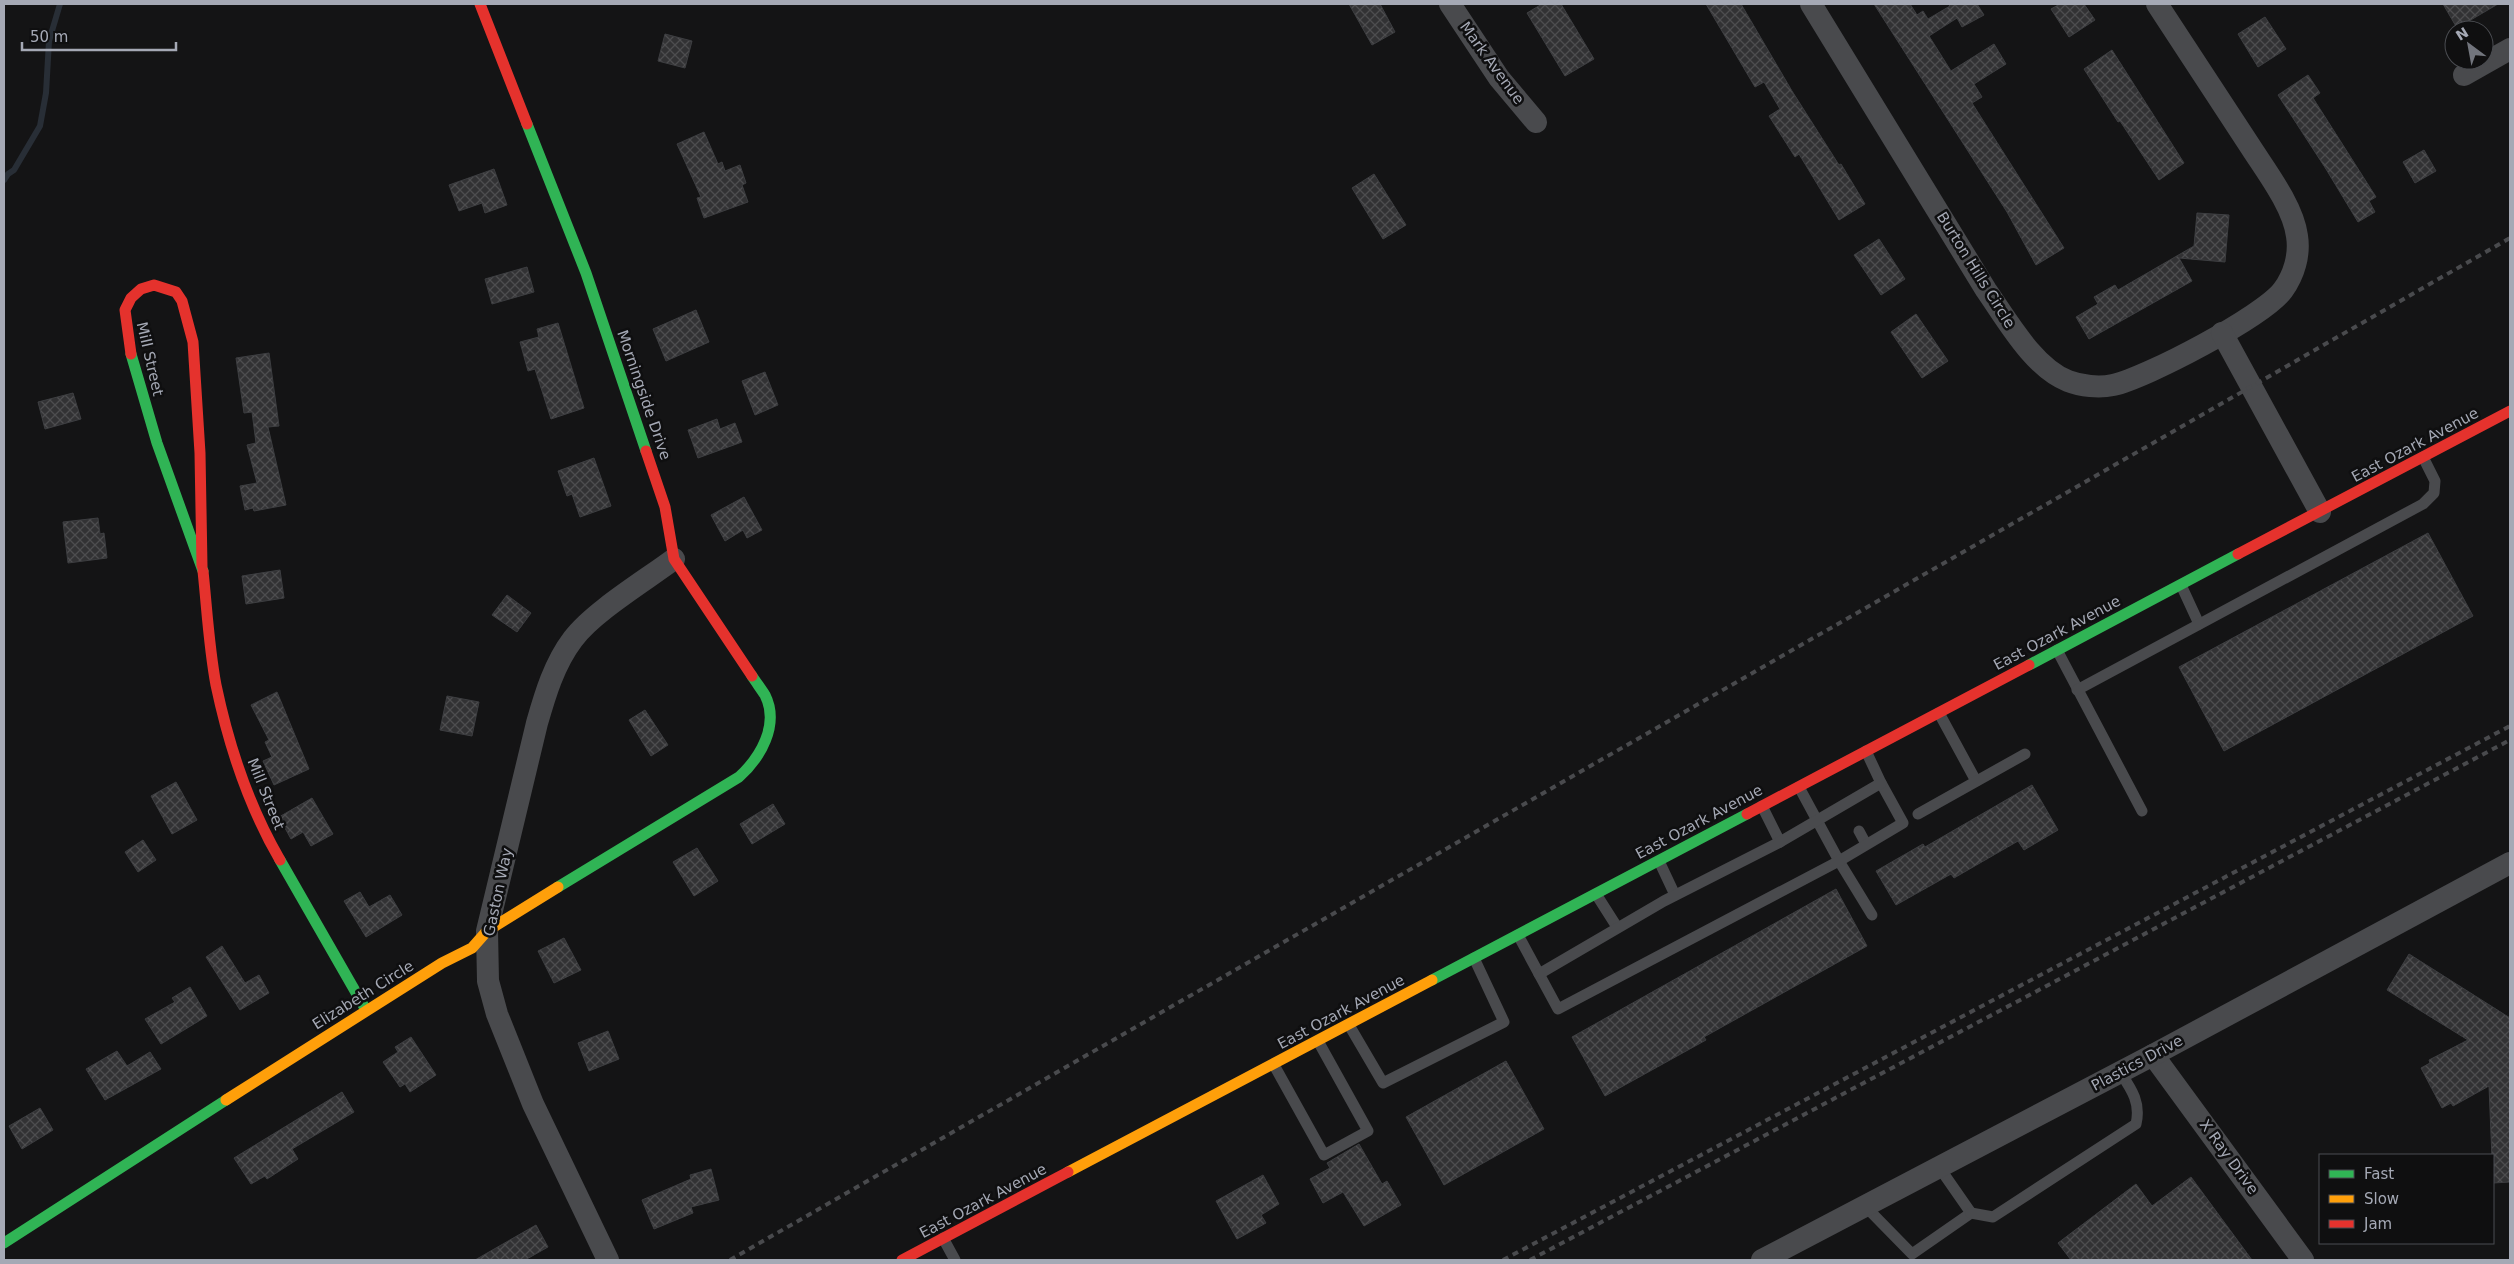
<svg xmlns="http://www.w3.org/2000/svg" width="2514" height="1264" font-family="'DejaVu Sans',sans-serif">
	<style>
		.lines { fill: none; stroke-linecap: round; stroke-linejoin: round }
		.stream { stroke: #282e36; stroke-width: 6 }
		.building { fill: url(#building-cross-hatch); stroke: #3d3e41 }
		.lane { stroke: #494a4d; stroke-width: 11 }
		.street { stroke: #494a4d; stroke-width: 22 }
		.fast { stroke: #30b455; stroke-width: 11 }
		.slow { stroke: #ff9f0a; stroke-width: 11 }
		.jam { stroke: #e5322d; stroke-width: 11 }
		.rail { stroke: #494a4d; stroke-width: 4; stroke-dasharray: 6 5; stroke-linecap: butt }
		.labels { text-anchor: middle; dominant-baseline: central; stroke-width: 5; stroke-linejoin: round; paint-order: stroke }
		.street-label { font-size: 15px; fill: #a5a9b5; stroke: #0f0f10 }
	</style>
	<defs>
		<pattern id="building-cross-hatch" width="8" height="8" patternUnits="userSpaceOnUse" patternTransform="scale(1.25)"><rect width="8" height="8" fill="#323234"/><path d="M0 0l8 8M0 8l8-8" fill="none" stroke="#4d4d4f"/></pattern>
	</defs>
	<rect width="100%" height="100%" fill="#141415"/>
	<g class="lines">
		<!-- stream -->
		<polyline class="stream" points="4,180 8,174 14,170 40,126 46,93 49,41 60,4"/>
	</g>
	<!-- building -->
	<g class="building">
		<polygon points="1349,4 1380,4 1395,32 1372,45"/>
		<polygon points="1542,4 1561,4 1594,59 1565,76 1527,13"/>
		<polygon points="1706,4 1741,4 1792,91 1839,165 1841,164 1865,204 1839,220 1799,154 1795,157 1769,116 1780,109 1764,82 1755,87"/>
		<polygon points="1874,4 1910,4 1917,15 1923,11 1928,19 1950,6 1948,4 1977,4 1984,15 1962,27 1957,18 1929,36 1951,71 1994,44 2006,64 1974,84 1982,97 1972,103 2064,248 2036,265 2007,212"/>
		<polygon points="2060,4 2084,4 2095,20 2069,37 2051,9"/>
		<polygon points="2443,4 2498,4 2457,28"/>
		<polygon points="2265,17 2286,49 2258,67 2238,34"/>
		<polygon points="665,34 692,41 685,68 658,61"/>
		<polygon points="2112,50 2184,163 2159,180 2120,121 2118,122 2084,69"/>
		<polygon points="2308,75 2320,93 2313,98 2376,197 2369,201 2375,212 2358,222 2326,169 2278,95"/>
		<polygon points="704,132 718,164 722,162 725,171 740,165 746,183 742,185 748,202 704,218 697,198 701,197 677,144"/>
		<polygon points="2424,150 2436,171 2415,183 2403,162"/>
		<polygon points="494,169 507,205 485,213 482,203 459,211 449,185"/>
		<polygon points="1374,174 1406,225 1383,239 1352,188"/>
		<polygon points="2197,213 2229,215 2225,262 2179,258 2192,281 2089,339 2076,317 2098,304 2094,297 2115,285 2118,290 2194,246"/>
		<polygon points="1879,239 1905,279 1881,295 1854,255"/>
		<polygon points="527,267 534,292 492,304 485,279"/>
		<polygon points="696,310 709,342 666,361 653,329"/>
		<polygon points="1916,314 1948,361 1922,378 1891,332"/>
		<polygon points="558,323 584,408 551,419 535,369 528,371 520,342 539,337 537,329"/>
		<polygon points="269,353 279,426 268,427 286,505 254,511 253,508 245,510 240,486 257,483 247,445 256,443 252,412 244,413 236,358"/>
		<polygon points="765,372 778,405 755,415 742,381"/>
		<polygon points="73,393 81,419 45,429 38,402"/>
		<polygon points="717,419 720,429 735,423 742,442 698,458 688,430"/>
		<polygon points="594,458 611,506 580,517 572,494 567,496 558,471"/>
		<polygon points="744,497 762,530 747,538 743,530 725,541 711,515"/>
		<polygon points="98,518 100,534 104,533 107,558 68,563 63,522"/>
		<polygon points="2428,533 2473,616 2224,751 2179,667"/>
		<polygon points="280,570 284,598 246,604 242,576"/>
		<polygon points="507,595 531,613 517,632 492,615"/>
		<polygon points="277,692 309,769 274,785 263,761 272,757 265,742 269,740 251,705"/>
		<polygon points="447,696 479,702 472,736 440,730"/>
		<polygon points="645,710 668,745 651,756 629,720"/>
		<polygon points="176,782 197,820 172,834 151,796"/>
		<polygon points="2032,785 2058,830 2024,850 2018,841 1954,878 1951,874 1896,905 1876,871 1923,844 1925,847"/>
		<polygon points="312,798 333,834 311,846 303,832 291,839 279,817"/>
		<polygon points="773,804 785,824 752,844 740,824"/>
		<polygon points="143,840 156,860 138,872 125,852"/>
		<polygon points="697,848 718,881 694,896 673,862"/>
		<polygon points="1836,889 1867,946 1704,1037 1706,1040 1605,1096 1572,1037"/>
		<polygon points="360,892 369,907 390,895 402,915 366,937 344,901"/>
		<polygon points="564,938 581,970 554,983 538,951"/>
		<polygon points="222,946 245,983 259,975 269,993 240,1010 206,957"/>
		<polygon points="2409,954 2510,1018 2510,1182 2493,1183 2489,1086 2453,1106 2451,1103 2442,1108 2421,1068 2430,1063 2429,1060 2468,1040 2387,990"/>
		<polygon points="190,987 207,1016 161,1044 145,1019 175,1002 172,998"/>
		<polygon points="608,1031 619,1059 589,1071 578,1043"/>
		<polygon points="411,1037 436,1075 410,1092 405,1084 400,1087 383,1062 398,1052 395,1047"/>
		<polygon points="117,1051 127,1066 150,1052 161,1069 105,1100 86,1069"/>
		<polygon points="1506,1061 1544,1129 1444,1185 1406,1117"/>
		<polygon points="342,1092 354,1112 292,1149 298,1159 267,1179 265,1176 251,1184 234,1158"/>
		<polygon points="40,1108 53,1130 22,1149 9,1126"/>
		<polygon points="1359,1144 1382,1184 1387,1181 1401,1205 1364,1226 1343,1192 1323,1203 1310,1179 1330,1168 1327,1163"/>
		<polygon points="711,1169 719,1200 691,1207 693,1213 654,1229 642,1200 691,1179 690,1175"/>
		<polygon points="1263,1175 1279,1204 1261,1215 1266,1223 1237,1239 1216,1201"/>
		<polygon points="2191,1177 2252,1260 2071,1260 2058,1243 2136,1184 2152,1206"/>
		<polygon points="536,1225 548,1247 525,1260 475,1260"/>
	</g>
	<g class="lines">
		<!-- lane -->
		<g class="lane">
			<polyline points="2181,585 2199,624"/>
			<polyline points="2057,650 2142,811"/>
			<polyline points="2077,690 2423,504 2434,493 2435,481 2423,457"/>
			<polyline points="1939,713 1976,781"/>
			<polyline points="1799,787 1839,861 1872,915"/>
			<polyline points="1762,806 1780,842"/>
			<polyline points="1918,814 2025,754"/>
			<polyline points="1859,831 1866,844"/>
			<polyline points="1659,861 1675,895"/>
			<polyline points="1596,894 1617,927"/>
			<polyline points="1518,935 1558,1009 1839,861 1903,823 1881,783"/>
			<polyline points="1539,974 1664,901 1780,842 1881,783 1866,751"/>
			<polyline points="1349,1025 1383,1083 1504,1022 1474,958"/>
			<polyline points="1274,1065 1324,1155 1368,1131 1318,1041"/>
			<polyline points="1865,1206 1912,1254 1971,1213 1939,1167"/>
			<path d="M 1971,1213 L 1993,1217 L 2136,1124 C 2141,1103 2132,1090 2120,1072"/>
			<polyline points="943,1238 955,1260"/>
		</g>
		<!-- street -->
		<g class="street">
			<polyline points="1450,4 1499,78 1536,122"/>
			<path d="M 1811,4 L 1986,290 C 2007,320 2033,367 2068,381 C 2081,386 2099,388 2113,385 C 2146,378 2264,316 2283,290 C 2294,275 2300,255 2297,236 C 2293,206 2266,171 2250,146 C 2219,98 2188,51 2157,4"/>
			<polyline points="2464,75 2510,49"/>
			<polyline points="2222,333 2320,512"/>
			<polyline points="2153,1055 2303,1260"/>
			<path d="M 608,1260 L 533,1104 L 497,1014 L 488,981 L 487,931 L 537,723 C 545,695 554,664 573,639 C 593,612 646,580 674,559"/>
			<polyline points="1762,1260 2153,1055 2510,863"/>
		</g>
		<!-- fast -->
		<g class="fast">
			<polyline points="527,124 586,273 646,451"/>
			<polyline points="131,354 157,443 203,571"/>
			<polyline points="2029,665 2238,554"/>
			<polyline points="280,860 366,1010"/>
			<path d="M 558,887 L 739,777 C 760,758 780,725 765,695 C 761,689 756,682 752,676"/>
			<polyline points="1432,980 1747,814"/>
			<polyline points="4,1243 226,1100"/>
		</g>
		<!-- slow -->
		<g class="slow">
			<polyline points="226,1100 442,963 472,948 487,931 558,887"/>
			<polyline points="1068,1172 1432,980"/>
		</g>
		<!-- jam -->
		<g class="jam">
			<polyline points="480,4 527,124"/>
			<polyline points="131,354 125,310 131,298 141,289 154,285 176,292 182,301 193,342 200,453 202,566"/>
			<polyline points="646,451 665,507 674,559 752,676"/>
			<polyline points="2238,554 2510,411"/>
			<path d="M 203,571 C 207,609 209,648 216,685 C 229,747 248,805 280,860"/>
			<polyline points="1747,814 2029,665"/>
			<polyline points="902,1260 1068,1172"/>
		</g>
		<!-- rail -->
		<g class="rail">
			<polyline points="730,1260 2510,238"/>
			<polyline points="1503,1260 2510,726"/>
			<polyline points="1530,1260 2510,740"/>
		</g>
	</g>
	<g class="labels">
		<!-- street labels -->
		<g class="street-label">
			<text transform="translate(1492 63) rotate(54)">Mark Avenue</text>
			<text transform="translate(1976 270) rotate(58)">Burton Hills Circle</text>
			<text transform="translate(150 359) rotate(77)">Mill Street</text>
			<text transform="translate(644 395) rotate(71)">Morningside Drive</text>
			<text transform="translate(2415 445) rotate(-28)">East Ozark Avenue</text>
			<text transform="translate(2057 633) rotate(-28)">East Ozark Avenue</text>
			<text transform="translate(266 794) rotate(68)">Mill Street</text>
			<text transform="translate(1699 822) rotate(-28)">East Ozark Avenue</text>
			<text transform="translate(498 892) rotate(-78)">Gaston Way</text>
			<text transform="translate(363 995) rotate(-32)">Elizabeth Circle</text>
			<text transform="translate(1341 1012) rotate(-28)">East Ozark Avenue</text>
			<text transform="translate(2137 1063) rotate(-28)">Plastics Drive</text>
			<text transform="translate(2229 1157) rotate(54)">X Ray Drive</text>
			<text transform="translate(983 1201) rotate(-28)">East Ozark Avenue</text>
		</g>
	</g>
	<!-- border -->
	<rect width="2514" height="1264" fill="none" stroke="#a5a9b5" stroke-width="10"/>
	<!-- legend -->
	<rect x="2319" y="1154" width="175" height="90" fill="#0f0f10" stroke="#4b4d52"/>
	<rect x="2329" y="1170" width="25" height="8" fill="#30b455" stroke="#4b4d52"/>
	<text x="2364" y="1179" font-size="15" fill="#a5a9b5">Fast</text>
	<rect x="2329" y="1195" width="25" height="8" fill="#ff9f0a" stroke="#4b4d52"/>
	<text x="2364" y="1204" font-size="15" fill="#a5a9b5">Slow</text>
	<rect x="2329" y="1220" width="25" height="8" fill="#e5322d" stroke="#4b4d52"/>
	<text x="2364" y="1229" font-size="15" fill="#a5a9b5">Jam</text>
	<!-- north arrow -->
	<g transform="translate(2469 45) rotate(328)"><circle r="24" fill="#0f0f10" stroke="#4b4d52"/>
	<path d="M0-4L9 19L0 12L-9 19Z" fill="#72757d"/>
	<text y="-8" font-size="14" font-weight="bold" text-anchor="middle" fill="#a5a9b5">N</text>
	</g>
	<!-- scale -->
	<path d="M22 42v8h154v-8" fill="none" stroke="#a5a9b5" stroke-width="2.5"/>
	<text x="30" y="42" font-size="15" fill="#a5a9b5" stroke="#0f0f10" stroke-width="4" paint-order="stroke">50 m</text>
</svg>
